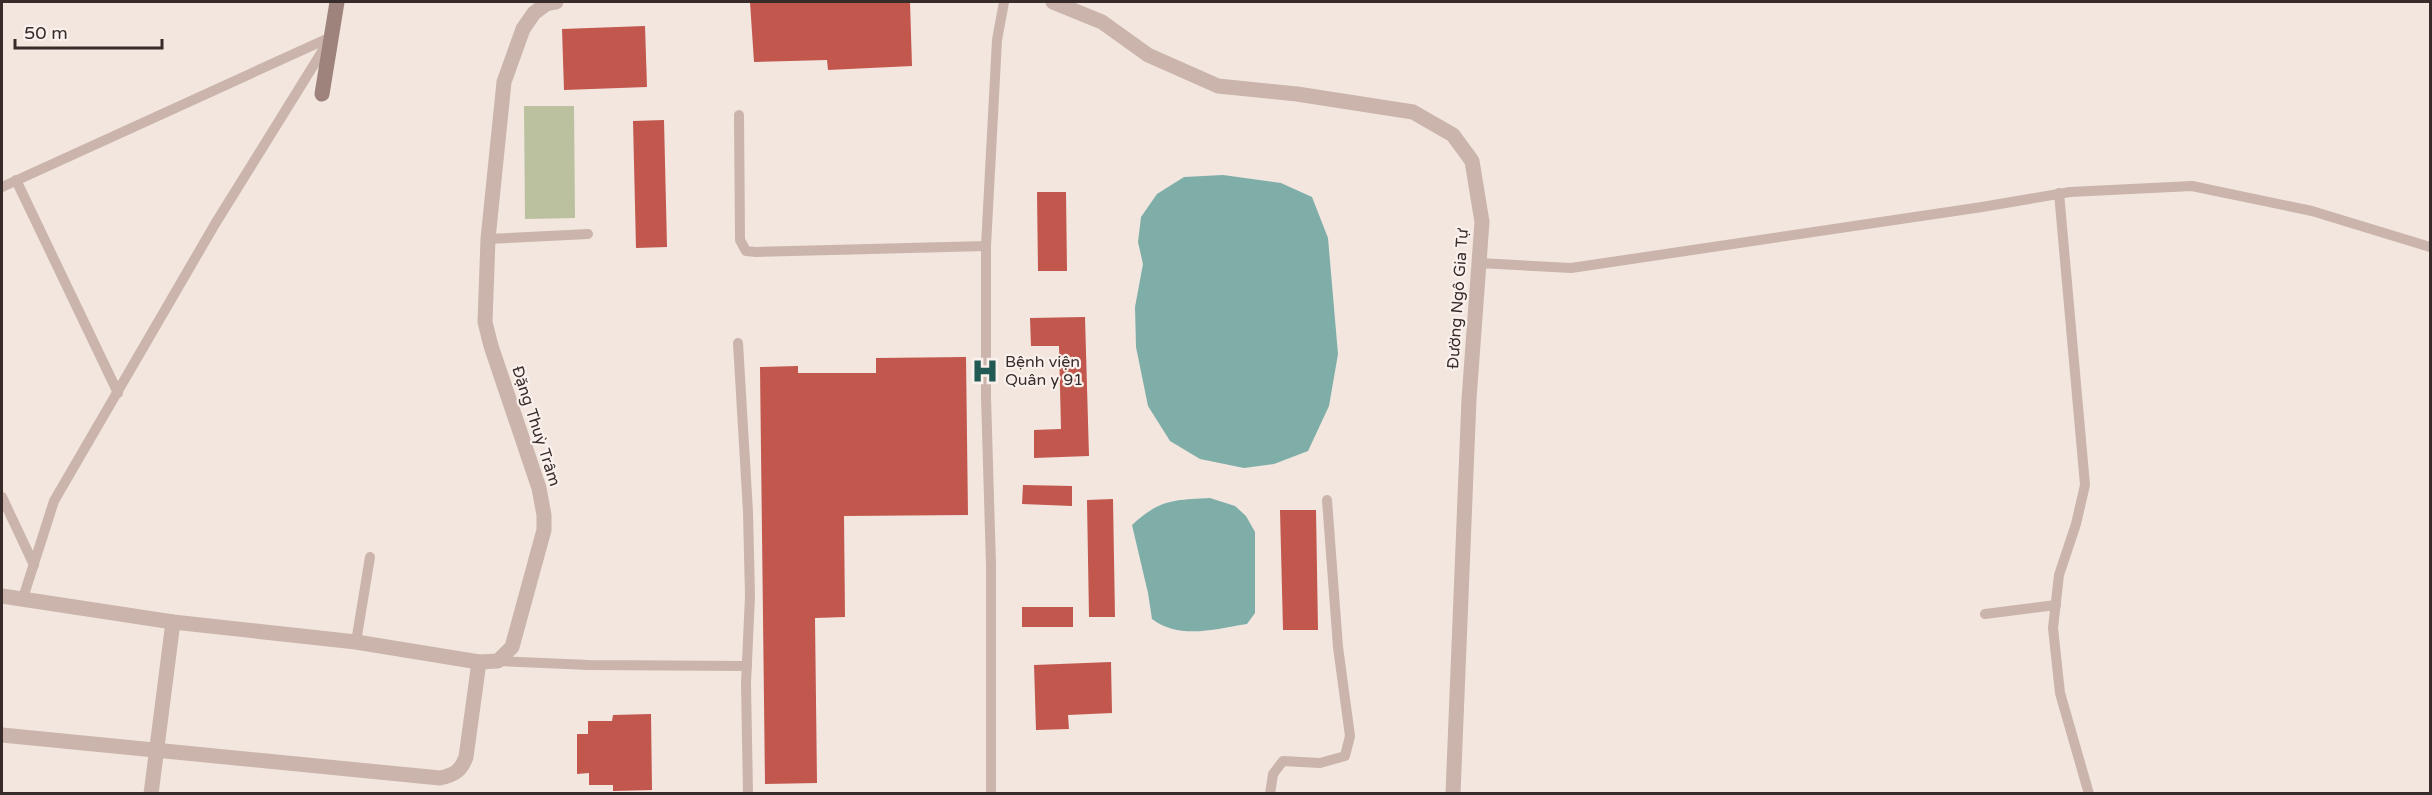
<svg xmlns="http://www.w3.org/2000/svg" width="2432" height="795" font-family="'Varela Round',sans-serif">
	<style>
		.green { fill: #bbc19f }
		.water { fill: #7faea9 }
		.building { fill: #c2574d }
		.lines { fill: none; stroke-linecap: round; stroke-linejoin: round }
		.lane { stroke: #cab4ab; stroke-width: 10 }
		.street { stroke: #cab4ab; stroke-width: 15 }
		.secondary { stroke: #9e837c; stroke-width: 15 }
		.labels { text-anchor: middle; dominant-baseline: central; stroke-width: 4.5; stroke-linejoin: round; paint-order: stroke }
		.street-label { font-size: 16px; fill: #382c2a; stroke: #faf1ec }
		.poi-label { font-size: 16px; fill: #382c2a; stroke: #faf1ec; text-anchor: start }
	</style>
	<rect width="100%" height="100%" fill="#f2e6df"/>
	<!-- green -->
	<polygon class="green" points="524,106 574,106 575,218 525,219"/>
	<!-- water -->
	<g class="water">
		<polygon points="1223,175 1281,183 1312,197 1328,238 1338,354 1329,406 1308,451 1274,464 1244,468 1200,459 1170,441 1148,406 1136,347 1135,307 1143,264 1138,242 1141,217 1157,194 1184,177"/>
		<path d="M 1210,498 L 1235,506 L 1246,516 L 1255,532 L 1255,613 L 1247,624 C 1215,629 1180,640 1152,619 L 1148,593 L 1132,525 C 1160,499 1174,500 1210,498 Z"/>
	</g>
	<!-- building -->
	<g class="building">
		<polygon points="750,2 910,2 912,66 828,70 827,60 754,62"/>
		<polygon points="645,26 647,87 564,90 562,29"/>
		<polygon points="664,120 667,247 636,248 633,121"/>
		<polygon points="1037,192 1066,192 1067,271 1038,271"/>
		<polygon points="1085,317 1089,456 1034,458 1034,430 1061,429 1059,346 1031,346 1030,318"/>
		<polygon points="966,357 968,515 844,516 845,617 815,618 817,783 765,784 760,367 798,366 798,373 876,373 876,358"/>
		<polygon points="1023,485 1072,486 1072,506 1022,504"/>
		<polygon points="1113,499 1115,617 1089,617 1087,500"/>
		<polygon points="1280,510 1316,510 1318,630 1283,630"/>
		<rect x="1022" y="607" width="51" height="20"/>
		<polygon points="1111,662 1112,713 1068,715 1069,729 1036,730 1034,665"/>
		<polygon points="651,714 652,790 613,791 613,785 589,785 589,773 577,774 577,734 588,734 588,721 612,721 613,715"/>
	</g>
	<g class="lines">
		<!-- lane -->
		<g class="lane">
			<polyline points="739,115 740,240 746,251 756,252 986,246"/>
			<polyline points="16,180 118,393"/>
			<polyline points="2,187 331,37"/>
			<polyline points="2059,193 2085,485 2076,524 2059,575 2053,628 2060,693 2089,794"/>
			<polyline points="488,239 588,234"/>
			<polyline points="1479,263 1571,268 1982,207 2070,192 2192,186 2312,211 2430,247"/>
			<polyline points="738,343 748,512 750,596 746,683 748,794"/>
			<polyline points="2,497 34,565"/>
			<polyline points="23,598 54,501 215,224 328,42"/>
			<polyline points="1985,614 2056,605"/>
			<polyline points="356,642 370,557"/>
			<polyline points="498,661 589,665 747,666"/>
			<polyline points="991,794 991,565 986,397 986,246 997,40 1004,2"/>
			<polyline points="1270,794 1273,774 1283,761 1320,763 1345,756 1350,736 1338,647 1327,500"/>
		</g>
		<!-- street -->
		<g class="street">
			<polyline points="1053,2 1102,22 1148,55 1218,86 1297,94 1413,112 1453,135 1472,161 1482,222 1469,399 1453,794"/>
			<polyline points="2,596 173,622 356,642 479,662 498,661 512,647 544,530 544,515 539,488 491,346 485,322 488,239 504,82 523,29 534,13 546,4 556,2"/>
			<path d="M 2,735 L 440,778 C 454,775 461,771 466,757 L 479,662"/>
			<polyline points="151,794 173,622"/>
		</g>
		<!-- secondary -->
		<polyline class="secondary" points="322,94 337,2"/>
	</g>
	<!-- icons -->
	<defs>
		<symbol id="hospital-bare" viewBox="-9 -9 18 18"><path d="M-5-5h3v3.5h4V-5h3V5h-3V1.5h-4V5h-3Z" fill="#215954" stroke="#faf1ec" stroke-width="2.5" paint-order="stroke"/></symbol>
	</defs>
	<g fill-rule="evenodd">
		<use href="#hospital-bare" x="966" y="352" width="38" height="38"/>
	</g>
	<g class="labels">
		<!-- street labels -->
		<g class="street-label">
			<text transform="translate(1458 299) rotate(-86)">Đường Ngô Gia Tự</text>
			<text transform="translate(536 426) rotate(72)">Đặng Thuỳ Trâm</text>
		</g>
		<!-- poi labels -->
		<g class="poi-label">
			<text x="1005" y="362">Bệnh viện<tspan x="1005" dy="18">Quân y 91</tspan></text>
		</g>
	</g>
	<!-- border -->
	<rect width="2432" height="795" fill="none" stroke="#382c2a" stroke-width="6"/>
	<!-- scale -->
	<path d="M15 39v9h147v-9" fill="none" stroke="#382c2a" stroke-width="3"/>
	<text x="24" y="39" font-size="18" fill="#382c2a" stroke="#faf1ec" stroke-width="4.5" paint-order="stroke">50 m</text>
</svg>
